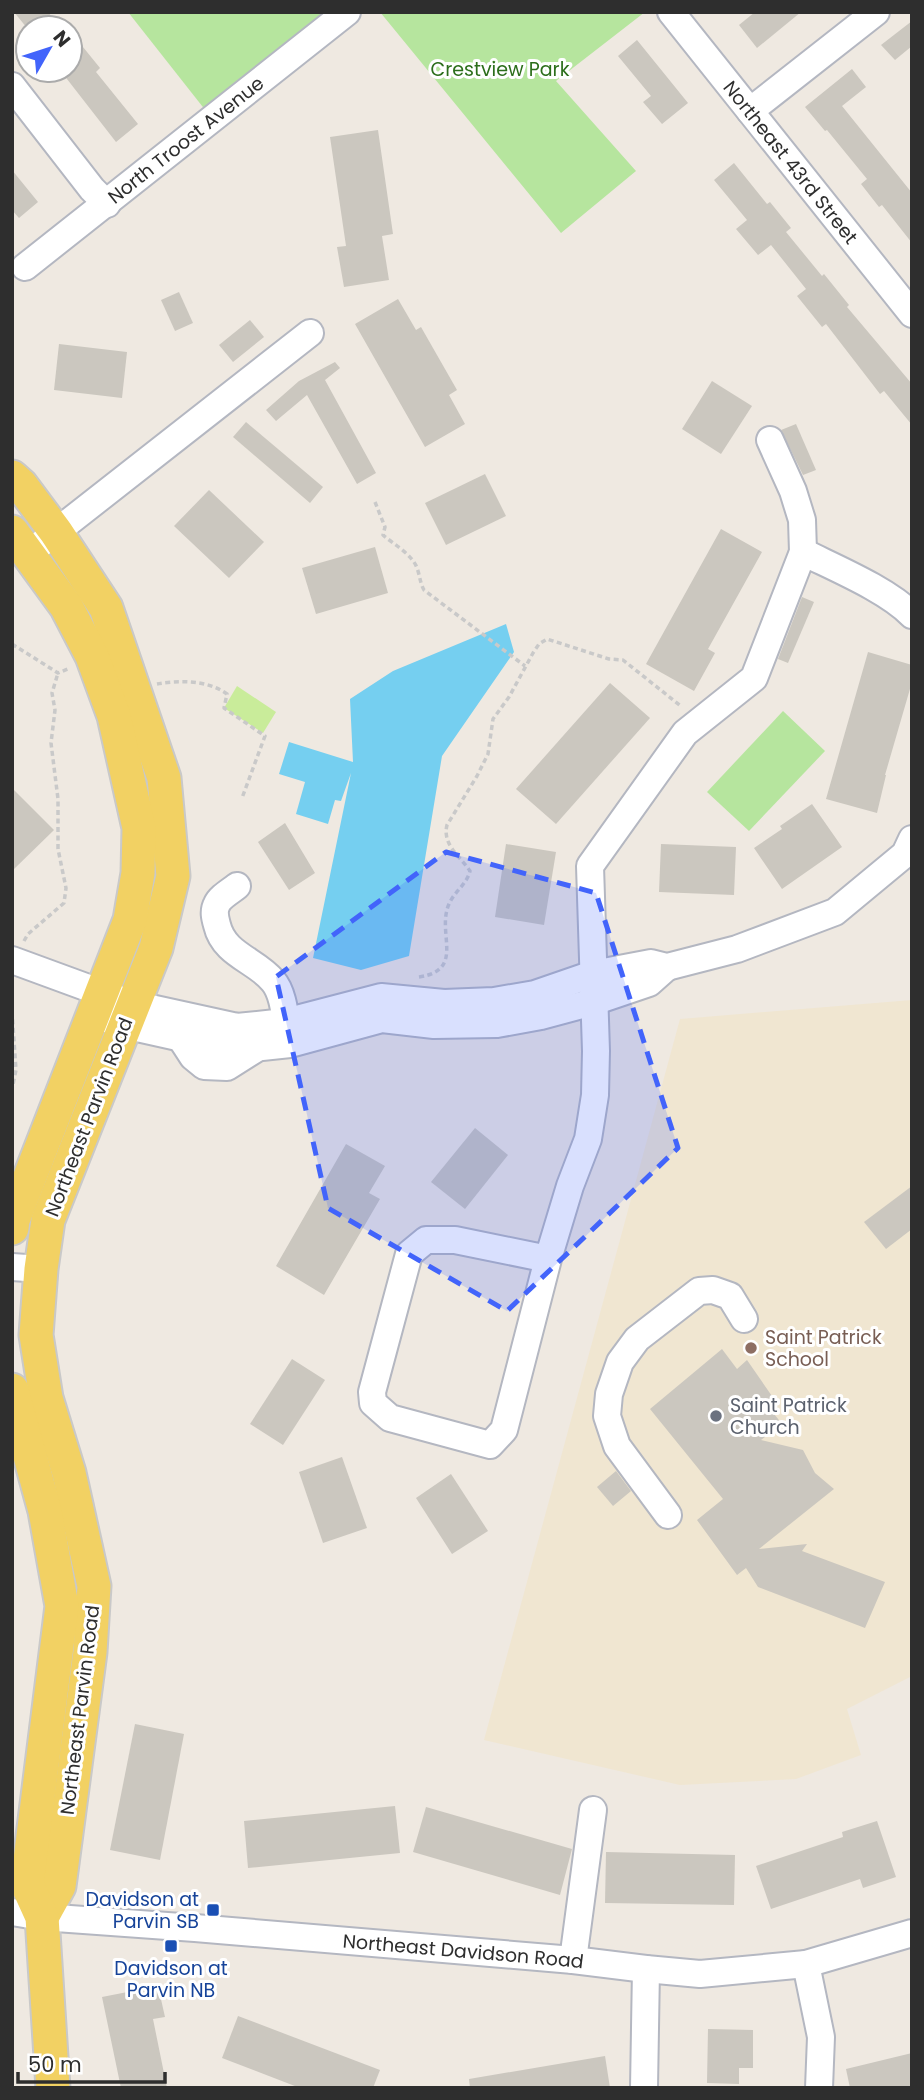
<svg xmlns="http://www.w3.org/2000/svg" width="924" height="2100" font-family="Poppins,sans-serif">
	<style>
		.education { fill: #f0e6d1 }
		.green { fill: #b6e59e }
		.pitch { fill: #c9ec9a }
		.water { fill: #75cff0 }
		.building { fill: #cbc7bf }
		.lines { fill: none; stroke-linecap: round; stroke-linejoin: round }
		.minor-casing { stroke: #b4b7c1; stroke-width: 30 }
		.major-casing { stroke: #c9c9c9; stroke-width: 37 }
		.path { stroke: #c9c9c9; stroke-width: 3.5; stroke-dasharray: 5 3.5; stroke-linecap: butt }
		.minor { stroke: #fff; stroke-width: 26 }
		.major { stroke: #f2d163; stroke-width: 33 }
		.marked { fill: #4264fb; fill-opacity: 0.2; stroke: #4264fb; stroke-width: 5; stroke-dasharray: 14 9; stroke-linejoin: round }
		.education-dot { fill: #8d6e63; stroke: #fff; stroke-width: 2.5 }
		.worship-dot { fill: #6b7280; stroke: #fff; stroke-width: 2.5 }
		.transit-dot { fill: #1a4fb4; stroke: #fff; stroke-width: 2.5 }
		.labels { text-anchor: middle; dominant-baseline: central; stroke-width: 6; stroke-linejoin: round; paint-order: stroke }
		.park-label { font-size: 19px; fill: #2c6e1b; stroke: #fff }
		.street-label { font-size: 19px; fill: #2e2e2e; stroke: #fff }
		.education-label { font-size: 19px; fill: #785e54; stroke: #fff; text-anchor: start }
		.worship-label { font-size: 19px; fill: #5b616d; stroke: #fff; text-anchor: start }
		.transit-label { font-size: 19px; fill: #164399; stroke: #fff; text-anchor: end }
	</style>
	<rect width="100%" height="100%" fill="#efe9e1"/>
	<!-- education -->
	<polygon class="education" points="912,1000 912,1676 847,1709 861,1755 796,1779 680,1785 484,1740 680,1019"/>
	<!-- green -->
	<g class="green">
		<polygon points="128,12 330,12 206,111"/>
		<polygon points="380,12 645,12 556,81 636,171 561,233"/>
		<polygon points="783,711 825,751 749,831 707,792"/>
	</g>
	<!-- pitch -->
	<polygon class="pitch" points="237,686 276,712 263,733 224,708"/>
	<!-- water -->
	<polygon class="water" points="506,624 514,652 442,756 409,956 361,970 313,958 351,773 341,801 335,800 328,824 296,814 305,782 279,774 289,742 353,762 350,699 393,671"/>
	<!-- building -->
	<g class="building">
		<polygon points="14,12 48,12 61,28 27,28"/>
		<polygon points="755,12 801,12 757,48 739,25"/>
		<polygon points="912,21 912,46 895,60 881,45"/>
		<polygon points="70,31 100,68 96,72 138,124 116,142 60,70 70,70"/>
		<polygon points="637,40 688,103 662,124 643,102 651,96 618,56"/>
		<polygon points="852,69 866,87 842,106 912,193 912,243 882,205 879,207 861,184 867,179 827,130 825,131 805,107"/>
		<polygon points="378,130 393,234 382,236 389,280 344,287 337,247 346,246 330,137"/>
		<polygon points="734,163 767,204 770,202 791,228 786,232 822,276 824,274 849,305 847,307 912,384 912,425 884,391 880,394 826,324 822,327 797,296 806,289 771,245 758,255 736,229 747,220 714,180"/>
		<polygon points="12,170 38,202 19,218 12,210"/>
		<polygon points="179,292 193,323 175,331 161,300"/>
		<polygon points="398,299 416,330 421,327 457,390 449,395 465,424 425,447 355,324"/>
		<polygon points="250,320 264,337 233,362 219,345"/>
		<polygon points="59,344 127,352 122,398 54,390"/>
		<polygon points="335,362 340,368 325,380 376,473 357,484 307,395 276,421 266,410 299,381"/>
		<polygon points="712,381 752,406 721,454 682,429"/>
		<polygon points="246,422 323,487 310,503 233,437"/>
		<polygon points="796,424 816,470 803,475 781,430"/>
		<polygon points="485,474 506,516 446,545 425,503"/>
		<polygon points="209,490 264,542 229,578 174,526"/>
		<polygon points="721,529 762,552 708,649 715,653 694,691 646,664"/>
		<polygon points="375,547 388,593 316,614 302,568"/>
		<polygon points="802,597 814,602 788,663 778,659"/>
		<polygon points="868,652 912,665 912,682 885,775 886,775 877,813 826,799"/>
		<polygon points="610,683 650,718 556,824 516,789"/>
		<polygon points="12,788 54,830 12,871"/>
		<polygon points="812,804 842,847 782,889 754,848 782,829 780,826"/>
		<polygon points="285,823 315,873 289,890 258,842"/>
		<polygon points="506,844 556,852 544,925 495,917"/>
		<polygon points="661,844 736,847 734,895 659,892"/>
		<polygon points="475,1128 508,1155 465,1209 431,1182"/>
		<polygon points="346,1144 385,1166 369,1193 380,1199 324,1295 276,1266"/>
		<polygon points="912,1186 912,1229 886,1249 864,1222"/>
		<polygon points="722,1349 737,1369 747,1360 774,1399 767,1405 782,1424 761,1440 803,1450 815,1473 834,1489 759,1549 807,1544 802,1551 885,1582 865,1628 758,1587 746,1568 737,1575 697,1520 723,1499 650,1409"/>
		<polygon points="292,1359 325,1380 283,1445 250,1424"/>
		<polygon points="342,1457 367,1528 323,1543 299,1472"/>
		<polygon points="616,1471 631,1491 613,1506 597,1487"/>
		<polygon points="451,1474 488,1531 452,1554 416,1498"/>
		<polygon points="135,1724 184,1734 160,1860 110,1850"/>
		<polygon points="395,1806 400,1853 248,1868 244,1821"/>
		<polygon points="426,1807 572,1849 560,1895 413,1852"/>
		<polygon points="877,1821 896,1877 863,1888 860,1879 771,1909 756,1866 843,1837 842,1832"/>
		<polygon points="606,1852 735,1855 734,1905 605,1903"/>
		<polygon points="158,1986 165,2017 153,2019 167,2088 121,2088 102,1997"/>
		<polygon points="238,2016 380,2070 373,2088 300,2088 222,2058"/>
		<polygon points="708,2029 753,2030 753,2068 739,2068 739,2084 707,2083"/>
		<polygon points="912,2053 912,2088 850,2088 846,2069"/>
		<polygon points="605,2056 610,2088 470,2088 469,2079"/>
	</g>
	<g class="lines">
		<defs>
			<g id="minor">
				<path id="s1" d="M 671,12 L 912,314"/>
				<polyline points="12,86 92,189 107,204"/>
				<polyline points="750,111 876,12"/>
				<path id="s2" d="M 25,267 L 347,12"/>
				<polyline points="770,440 793,491 802,520 803,552"/>
				<polyline points="28,554 310,333"/>
				<path d="M 237,886 C 231,891 220,897 217,904 C 213,911 215,918 217,925 C 224,955 256,960 273,981 C 285,995 285,1022 289,1039"/>
				<polyline points="12,960 132,1004 237,1027 285,1022 381,997 444,1003 494,1001 535,994 593,974 651,963 667,967 737,949 835,912 905,854 912,839"/>
				<polyline points="94,1015 124,1025 236,1050 290,1044 382,1019 434,1025 497,1024 541,1016 593,1002 649,983 667,967"/>
				<polyline points="180,1037 193,1057 204,1066 227,1067 254,1050"/>
				<path d="M 548,1259 L 455,1240 L 426,1240 L 409,1254 L 372,1392 L 373,1403 L 390,1418 L 490,1445 L 504,1430 L 548,1259 L 570,1186 L 588,1139 L 595,1095 L 596,1051 L 590,866 L 685,733 L 754,678 L 803,552 C 835,568 888,590 912,615"/>
				<polyline points="12,1267 41,1269"/>
				<polyline points="668,1515 617,1446 607,1416 609,1394 620,1362 637,1339 699,1291 713,1290 730,1296 744,1319"/>
				<path id="s3" d="M 12,1912 L 42,1917 L 195,1928 L 573,1960 L 646,1969 L 700,1974 L 806,1964 L 912,1933"/>
				<polyline points="573,1960 593,1810"/>
				<polyline points="806,1964 821,2037 819,2088"/>
				<polyline points="644,2088 646,1969"/>
			</g>
			<g id="major">
				<polyline points="12,477 21,485 56,532 106,608 164,778 173,876 156,948 48,1220 41,1269 36,1335 46,1398 69,1473 94,1586 90,1652 59,1886 42,1917"/>
				<polyline points="12,532 66,606 92,656 114,716 139,828 138,873 130,920 13,1220 12,1228"/>
				<polyline points="12,1390 45,1511 62,1606 27,1884 42,1917 53,2088"/>
			</g>
		</defs>
		<!-- minor casing -->
		<use href="#minor" class="minor-casing"/>
		<!-- major casing -->
		<use href="#major" class="major-casing"/>
		<!-- path -->
		<g class="path">
			<path d="M 375,502 L 385,527 L 383,535 C 393,544 412,554 417,568 C 420,576 420,583 424,590 L 525,666"/>
			<polyline points="12,644 58,673 70,668"/>
			<path d="M 157,684 C 179,680 208,680 227,694 L 224,708 L 265,736 L 242,798"/>
			<polyline points="24,941 28,934 64,903 66,888 58,849 58,799 51,743 55,710 52,693 58,673"/>
			<path d="M 419,977 C 466,970 436,933 449,904 C 454,892 467,884 470,871 C 460,856 442,845 447,825 L 477,776 L 488,754 L 493,719 L 509,697 L 533,653 L 539,644 L 547,639 L 609,659 L 623,660 L 682,707"/>
			<polyline points="12,1011 16,1070 12,1089"/>
		</g>
		<!-- minor -->
		<use href="#minor" class="minor"/>
		<!-- major -->
		<use href="#major" class="major"/>
	</g>
	<!-- marked area -->
	<path class="marked" d="M 446,852 L 596,893 L 678,1148 L 507,1311 L 328,1208 L 276,977 Z"/>
	<!-- markers -->
	<circle class="education-dot" cx="751" cy="1348" r="7"/>
	<circle class="worship-dot" cx="716" cy="1416" r="7"/>
	<g class="transit-dot">
		<rect x="206" y="1903" width="14" height="14" rx="3.5"/>
		<rect x="164" y="1939" width="14" height="14" rx="3.5"/>
	</g>
	<g class="labels">
		<!-- park labels -->
		<g class="park-label">
			<text x="500" y="69">Crestview Park</text>
		</g>
		<!-- street labels -->
		<g class="street-label">
			<text stroke="none"><textPath href="#s2" startOffset="205">North Troost Avenue</textPath></text>
			<text stroke="none"><textPath href="#s1" startOffset="192">Northeast 43rd Street</textPath></text>
			<text transform="translate(89 1117) rotate(-69)">Northeast Parvin Road</text>
			<text transform="translate(80 1710) rotate(-83)">Northeast Parvin Road</text>
			<text stroke="none"><textPath href="#s3" startOffset="453">Northeast Davidson Road</textPath></text>
		</g>
		<!-- education labels -->
		<g class="education-label">
			<text x="765" y="1337">Saint Patrick<tspan x="765" dy="22">School</tspan></text>
		</g>
		<!-- worship labels -->
		<g class="worship-label">
			<text x="730" y="1405">Saint Patrick<tspan x="730" dy="22">Church</tspan></text>
		</g>
		<!-- transit labels -->
		<g class="transit-label">
			<text x="199" y="1899">Davidson at<tspan x="199" dy="22">Parvin SB</tspan></text>
			<text x="171" y="1968" text-anchor="middle">Davidson at<tspan x="171" dy="22">Parvin NB</tspan></text>
		</g>
	</g>
	<!-- border -->
	<rect width="924" height="2100" fill="none" stroke="#2e2e2e" stroke-width="28"/>
	<!-- north arrow -->
	<g transform="translate(49 49) rotate(51)"><circle r="33" fill="#ffffff" stroke="#ababab" stroke-width="2"/>
	<path d="M0-5L12 26L0 18L-12 26Z" fill="#4264fb"/>
	<text y="-10" font-size="19" font-weight="bold" text-anchor="middle" fill="#2e2e2e">N</text>
	</g>
	<!-- scale -->
	<path d="M18 2072v10h147v-10" fill="none" stroke="#2e2e2e" stroke-width="3.5"/>
	<text x="28" y="2072" font-size="21" fill="#2e2e2e" stroke="#ffffff" stroke-width="5" paint-order="stroke">50 m</text>
</svg>
